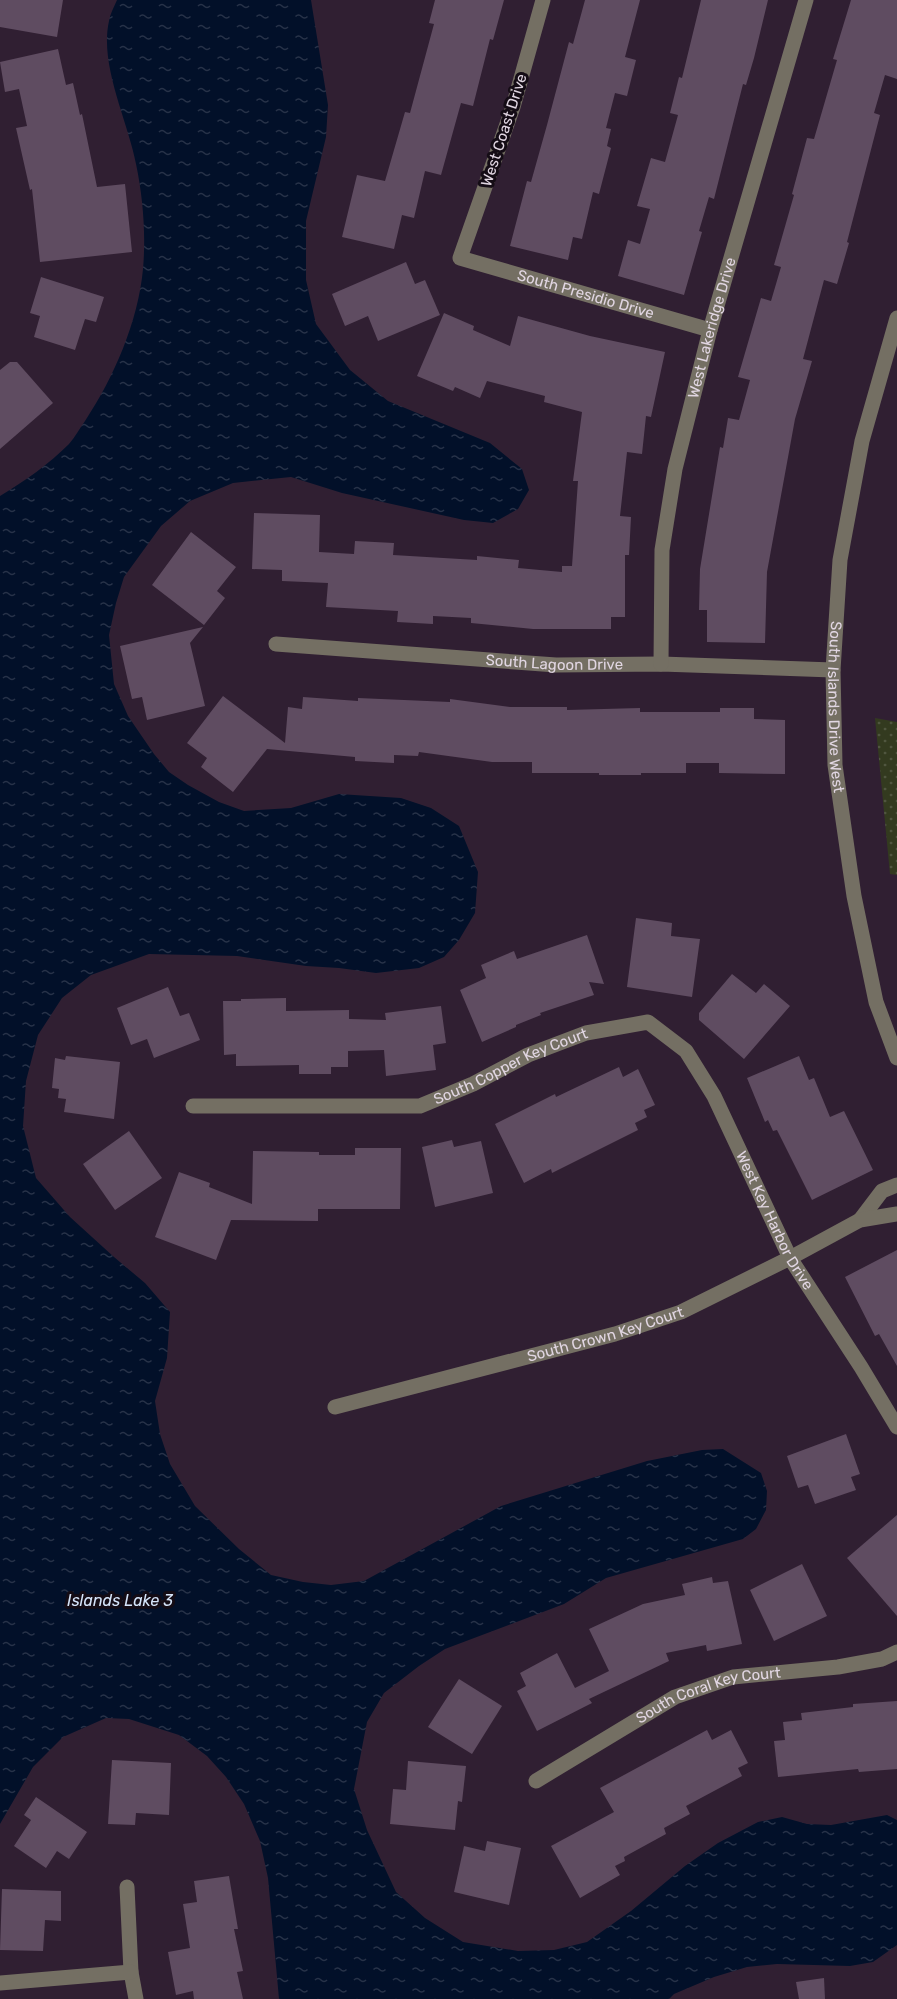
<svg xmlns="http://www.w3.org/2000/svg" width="897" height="1999" font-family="Rubik,sans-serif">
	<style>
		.park { fill: url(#park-dots) }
		.water { fill: url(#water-ripples) }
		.building { fill: #5f4c61 }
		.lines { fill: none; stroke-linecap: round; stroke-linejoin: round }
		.minor { stroke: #746f63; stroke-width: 15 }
		.labels { text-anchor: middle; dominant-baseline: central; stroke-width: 6; stroke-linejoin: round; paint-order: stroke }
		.street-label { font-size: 15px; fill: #e1d6e2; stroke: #140c15 }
		.water-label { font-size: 16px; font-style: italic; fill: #d6e5fa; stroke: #140c15 }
	</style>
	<defs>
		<pattern id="park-dots" width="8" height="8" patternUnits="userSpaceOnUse" patternTransform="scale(1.5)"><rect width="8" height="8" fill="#333a1f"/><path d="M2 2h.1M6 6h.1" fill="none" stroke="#50563f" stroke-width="1.8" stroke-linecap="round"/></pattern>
		<pattern id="water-ripples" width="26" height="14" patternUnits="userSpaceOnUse" patternTransform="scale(1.5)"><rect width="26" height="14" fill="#021029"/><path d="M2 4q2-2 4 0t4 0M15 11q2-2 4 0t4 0" fill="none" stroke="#273248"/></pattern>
	</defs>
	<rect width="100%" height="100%" fill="#301f32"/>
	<!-- park -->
	<polygon class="park" points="875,718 897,722 897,875 890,874"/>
	<!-- water -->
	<path class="water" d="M 117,0 L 311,0 L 328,105 L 326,137 L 306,221 L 306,280 L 316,324 L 350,370 L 388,401 L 490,443 L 522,469 L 529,490 L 518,509 L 493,523 L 464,520 L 342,493 L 291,477 L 233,483 L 190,501 L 161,526 L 124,577 L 116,603 L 109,635 L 114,684 L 128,716 L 154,754 L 169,772 L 188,785 L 219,802 L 244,811 L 291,808 L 339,794 L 401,798 L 431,808 L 459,826 L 478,872 L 475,913 L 459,940 L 444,957 L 419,968 L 376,973 L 339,968 L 306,966 L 237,956 L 149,954 L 91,975 L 62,998 L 38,1035 L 26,1081 L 23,1126 L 36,1178 L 70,1217 L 114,1257 L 145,1283 L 170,1312 L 167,1358 L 155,1401 L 160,1434 L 170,1464 L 195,1506 L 239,1549 L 271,1575 L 303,1582 L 331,1585 L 364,1581 L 501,1506 L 647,1461 L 702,1450 L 723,1449 L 761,1473 L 767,1491 L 766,1510 L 756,1529 L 743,1539 L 606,1578 L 564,1604 L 445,1649 L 419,1666 L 384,1693 L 367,1722 L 354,1789 L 367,1830 L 396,1892 L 425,1918 L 463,1942 L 518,1951 L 554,1950 L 587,1942 L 631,1911 L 685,1866 L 718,1843 L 758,1822 L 782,1817 L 807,1824 L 831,1825 L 887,1815 L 897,1820 L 897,1945 L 873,1962 L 850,1966 L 777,1964 L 747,1967 L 714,1977 L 674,1994 L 669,1999 L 279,1999 L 268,1878 L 260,1841 L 244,1804 L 226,1777 L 207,1756 L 179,1735 L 129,1719 L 106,1718 L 63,1737 L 33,1767 L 0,1824 L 0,496 C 25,481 49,464 69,444 C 75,437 80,428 85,421 C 114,377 138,322 143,269 C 146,234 143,197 136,164 C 128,121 99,65 109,21 C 110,14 114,7 117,0 Z"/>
	<!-- building -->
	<g class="building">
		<polygon points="0,0 63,0 57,37 0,27"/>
		<polygon points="435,0 504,0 493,40 490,39 473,106 461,103 441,175 425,171 414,218 402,215 394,249 342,237 357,175 385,181 405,112 410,113 434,24 429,23"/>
		<polygon points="585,0 640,0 625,57 636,60 627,96 615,93 606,128 611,129 607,146 611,148 599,194 593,192 582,239 573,237 568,260 510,246 527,181 531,182 547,125 569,42 573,44"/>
		<polygon points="701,0 768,0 754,58 746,85 743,84 714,199 709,197 699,231 702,232 684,295 618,276 628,240 640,244 650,209 637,206 651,158 665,162 678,115 670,113 679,77 682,78"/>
		<polygon points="851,0 897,0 897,79 885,75 874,113 880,115 847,242 849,243 837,284 824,280 803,359 812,361 795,419 767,572 765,643 707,642 707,610 699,610 700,569 720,447 723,448 728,418 739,420 750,380 738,377 761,298 771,301 781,267 774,265 794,195 792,194 807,138 814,139 837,60 833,59"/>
		<polygon points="58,49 66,85 73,83 80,115 82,114 97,187 125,184 132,252 40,262 32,189 30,190 16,128 27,126 19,89 5,92 0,62"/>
		<polygon points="406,262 415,284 425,280 440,315 378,341 368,316 345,326 332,294"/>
		<polygon points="41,277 104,297 96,322 85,319 75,350 34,337 40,316 30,313"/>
		<polygon points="444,313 474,326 473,330 510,346 518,316 590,336 665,352 651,417 646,416 642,454 627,452 620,516 631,517 629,555 625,555 625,617 611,617 611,629 533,629 471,623 471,618 433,616 433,624 397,622 398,611 326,607 328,583 282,581 282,570 252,569 254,513 320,515 319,552 354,554 355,541 394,543 393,555 477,560 477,556 519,560 518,568 562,572 562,566 572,566 578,481 573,481 582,412 544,402 545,396 487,381 480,398 455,387 453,391 417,376"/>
		<polygon points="10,362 17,362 53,403 0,449 0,370"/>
		<polygon points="191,532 236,567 217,591 225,598 204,625 152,585"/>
		<polygon points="203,627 190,643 205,706 147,720 142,697 132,699 120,646"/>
		<polygon points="223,696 285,743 288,707 302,709 303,697 358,701 358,698 450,702 450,699 510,707 567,707 567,710 640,708 640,712 720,712 720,708 754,708 754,719 785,720 785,774 719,773 719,763 686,763 686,773 641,773 641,775 599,775 599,773 532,773 532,762 492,762 419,752 418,756 394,755 394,763 355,761 355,757 267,749 233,792 201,767 207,758 187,743"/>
		<polygon points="636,918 672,923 671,936 700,939 692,997 627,987"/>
		<polygon points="587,935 604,984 589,982 594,995 540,1013 541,1015 516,1025 516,1027 482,1042 460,990 486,978 481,965 514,951 517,959"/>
		<polygon points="732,974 756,993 764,984 790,1006 744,1059 699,1020 699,1013"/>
		<polygon points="168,987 180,1016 189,1013 200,1040 154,1058 147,1039 131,1045 117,1008"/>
		<polygon points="286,998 286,1011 349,1010 349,1019 386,1020 385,1013 441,1006 446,1043 433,1045 436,1070 386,1076 384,1050 348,1051 348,1067 331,1067 331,1074 299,1074 299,1065 236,1066 236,1054 224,1055 223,1001 241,1001 241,999"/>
		<polygon points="66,1056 120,1062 114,1119 64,1112 66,1099 58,1098 59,1089 52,1088 55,1058 65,1060"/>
		<polygon points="799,1056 809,1080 814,1078 830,1117 844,1111 873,1170 812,1200 777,1130 773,1131 768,1120 765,1122 747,1078"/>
		<polygon points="619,1067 623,1077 638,1069 655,1105 644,1110 647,1117 635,1123 638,1130 552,1173 551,1169 524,1183 495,1124 555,1094 556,1097"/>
		<polygon points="129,1131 162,1178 115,1210 83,1164"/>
		<polygon points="452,1140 454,1147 481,1141 493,1193 435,1207 422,1147"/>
		<polygon points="355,1148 401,1148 400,1209 318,1209 318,1221 231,1220 216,1260 155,1237 179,1172 210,1183 209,1187 252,1204 253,1151 319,1152 319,1155 355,1155"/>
		<polygon points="897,1250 897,1366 879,1334 875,1336 845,1277"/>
		<polygon points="846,1434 860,1474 851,1477 856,1490 815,1504 808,1485 798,1488 787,1456"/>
		<polygon points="897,1515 897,1616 847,1558"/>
		<polygon points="802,1564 827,1616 774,1641 750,1590"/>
		<polygon points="712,1577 713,1583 728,1581 742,1644 707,1651 706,1645 666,1653 669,1661 589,1699 592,1703 537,1731 517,1691 526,1686 520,1673 557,1653 575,1688 609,1671 589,1629 643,1604 685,1595 682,1584"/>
		<polygon points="459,1679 502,1706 472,1754 428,1727"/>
		<polygon points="897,1701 897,1769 859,1772 858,1769 778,1777 774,1741 785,1740 783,1722 802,1720 801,1713 853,1707 853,1704"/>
		<polygon points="707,1730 712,1740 731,1730 748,1763 738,1768 742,1776 686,1806 690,1814 664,1828 666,1834 624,1857 625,1861 615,1866 620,1875 580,1898 551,1846 614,1812 600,1788"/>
		<polygon points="112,1760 171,1763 169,1815 136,1813 135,1825 108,1824"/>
		<polygon points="408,1761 466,1766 462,1802 458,1801 455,1830 390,1824 393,1789 406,1790"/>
		<polygon points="36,1797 87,1832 69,1859 57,1851 46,1868 14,1846 31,1820 24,1815"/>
		<polygon points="487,1841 521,1848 509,1905 454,1892 464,1846 485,1851"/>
		<polygon points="229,1876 238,1929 234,1929 243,1971 237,1972 243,1999 194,1999 193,1991 176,1995 168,1952 190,1948 183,1904 197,1902 194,1881"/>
		<polygon points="2,1889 61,1891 61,1921 45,1920 43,1951 0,1950"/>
		<polygon points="824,1978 825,1999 799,1999 796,1982"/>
	</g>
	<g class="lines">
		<!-- minor -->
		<g class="minor">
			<path id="s1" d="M 543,0 L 513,107 L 460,258 L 710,330"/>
			<path id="s2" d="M 897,318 L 862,441 L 840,560 L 833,670 L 835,765 L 854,896 L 876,1002 L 897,1058"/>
			<path id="s3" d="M 276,644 L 556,665 L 661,664 L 833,670"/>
			<path id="s4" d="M 661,664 L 662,550 L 675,469 L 710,330 L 806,0"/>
			<path id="s5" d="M 193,1106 L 420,1106 L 473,1084 L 528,1055 L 586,1033 L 648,1022 L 686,1051 L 714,1096 L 790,1258 L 861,1367 L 897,1427"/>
			<polyline points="860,1220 882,1191 897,1185"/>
			<path id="s6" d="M 335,1407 L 615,1334 L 681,1312 L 790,1258 L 860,1220 L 897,1214"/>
			<path id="s7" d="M 536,1781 L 675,1697 L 733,1677 L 838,1667 L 882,1659 L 897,1652"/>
			<polyline points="127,1887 131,1972 136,1999"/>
			<polyline points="0,1983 131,1972"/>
		</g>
	</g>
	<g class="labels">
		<!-- street labels -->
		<g class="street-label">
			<text transform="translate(504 130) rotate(-72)">West Coast Drive</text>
			<text stroke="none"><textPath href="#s1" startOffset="402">South Presidio Drive</textPath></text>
			<text stroke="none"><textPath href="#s4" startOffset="342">West Lakeridge Drive</textPath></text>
			<text stroke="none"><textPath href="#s3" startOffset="279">South Lagoon Drive</textPath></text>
			<text stroke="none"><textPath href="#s2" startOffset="396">South Islands Drive West</textPath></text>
			<text stroke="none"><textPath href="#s5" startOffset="326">South Copper Key Court</textPath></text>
			<text stroke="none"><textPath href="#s5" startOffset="711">West Key Harbor Drive</textPath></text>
			<text stroke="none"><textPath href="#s6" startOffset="280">South Crown Key Court</textPath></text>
			<text stroke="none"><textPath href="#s7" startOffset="195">South Coral Key Court</textPath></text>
		</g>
		<!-- water labels -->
		<g class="water-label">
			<text x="120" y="1600">Islands Lake 3</text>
		</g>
	</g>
</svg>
